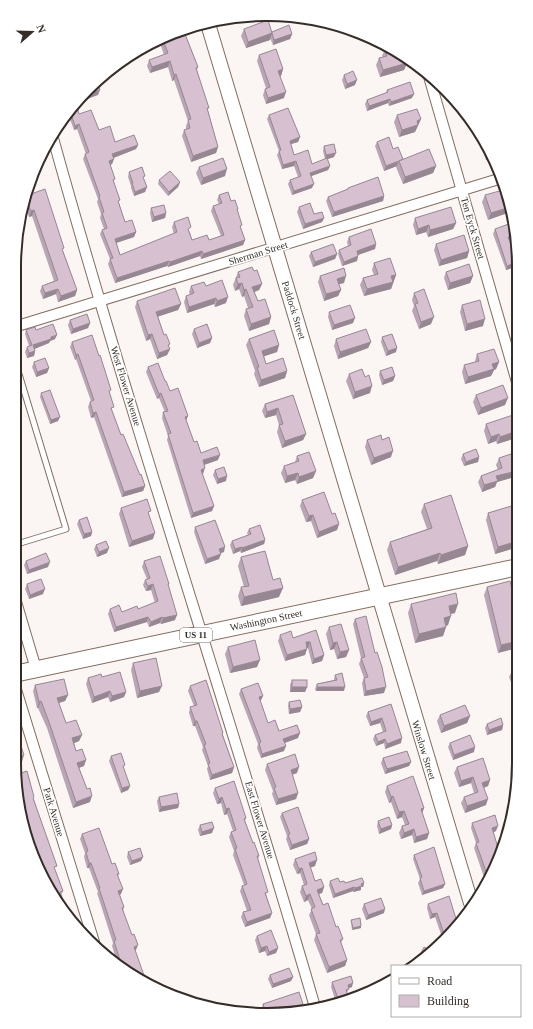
<svg xmlns="http://www.w3.org/2000/svg" width="533" height="1029" font-family="'Times New Roman',serif">
	<style>
		.lines { fill: none; stroke-linecap: round; stroke-linejoin: round }
		.lane-casing { stroke: #836d61; stroke-width: 7 }
		.street-casing { stroke: #836d61; stroke-width: 12 }
		.secondary-casing { stroke: #836d61; stroke-width: 16 }
		.primary-casing { stroke: #836d61; stroke-width: 18 }
		.lane { stroke: #fff; stroke-width: 5 }
		.street { stroke: #fff; stroke-width: 10 }
		.secondary { stroke: #fff; stroke-width: 14 }
		.primary { stroke: #fff; stroke-width: 16 }
		.wall { fill: #b9a6b4 }
		.shaded-wall { fill: #968792 }
		.building { fill: #d7c1d1; stroke: #968792 }
		.labels { text-anchor: middle; dominant-baseline: central; stroke-width: 3.5; stroke-linejoin: round; paint-order: stroke }
		.shield { fill: #fff; stroke: #726c68; stroke-width: 1 }
		.shield-label { font-size: 9px; font-weight: bold; fill: #362d28 }
		.street-label { font-size: 10px; fill: #362d28; stroke: #fff }
		.rim { fill: none; stroke: #362d28; stroke-width: 2 }
	</style>
	<rect width="100%" height="100%" fill="#fbf6f3"/>
	<g class="lines">
		<defs>
			<polyline id="lane" points="14,545 66,529 19,374 14,375"/>
			<g id="street">
				<polyline points="428,73 517,382"/>
				<path d="M 53,138 C 134,430 231,717 315,1007"/>
				<polyline points="14,327 502,178"/>
				<polyline points="14,595 36,669"/>
				<polyline points="14,683 94,942"/>
			</g>
			<polyline id="secondary" points="208,24 471,903"/>
			<polyline id="primary" points="14,674 518,567"/>
		</defs>
		<!-- lane casing -->
		<use href="#lane" class="lane-casing"/>
		<!-- street casing -->
		<use href="#street" class="street-casing"/>
		<!-- secondary casing -->
		<use href="#secondary" class="secondary-casing"/>
		<!-- primary casing -->
		<use href="#primary" class="primary-casing"/>
		<!-- lane -->
		<use href="#lane" class="lane"/>
		<!-- street -->
		<use href="#street" class="street"/>
		<!-- secondary -->
		<use href="#secondary" class="secondary"/>
		<!-- primary -->
		<use href="#primary" class="primary"/>
	</g>
	<!-- wall -->
	<g class="wall">
		<polygon points="183,29 198,67 197,70 218,147 216,153 191,162 182,136 184,130 186,129 186,126 188,121 174,80 172,81 168,67 150,73 147,66 149,60 164,55 160,43 160,42"/>
		<polygon points="244,29 272,32 292,34 290,39 273,45 270,38 270,40 246,48 241,36"/>
		<polygon points="383,43 405,58 407,63 404,70 380,77 376,65 379,58 383,57 382,56 385,49"/>
		<polygon points="259,55 283,69 281,76 280,76 284,98 266,104 263,95 265,89 266,88 257,61"/>
		<polygon points="344,75 355,85 345,89 342,80"/>
		<polygon points="387,90 412,98 389,106 388,103 367,111 365,104 367,100 386,93"/>
		<polygon points="73,112 79,114 99,130 115,142 138,145 136,149 114,158 112,164 110,165 119,203 125,222 136,232 134,237 116,243 120,255 174,234 172,227 174,222 190,232 192,240 209,240 221,236 211,211 213,206 219,204 217,200 219,195 231,201 237,211 241,228 245,240 243,245 201,259 200,256 168,267 167,266 115,283 108,264 110,259 100,234 102,230 104,229 100,218 101,214 97,202 98,199 83,159 85,154 86,154 77,129 74,130 69,117"/>
		<polygon points="269,115 300,137 298,142 291,144 294,155 312,164 325,159 323,151 324,146 334,157 327,159 330,166 328,170 311,176 312,188 292,195 288,184 290,180 298,177 294,166 282,169 277,155 279,151 267,119"/>
		<polygon points="397,115 421,119 415,132 399,137 394,122"/>
		<polygon points="476,128 493,158 486,160"/>
		<polygon points="377,142 393,149 403,159 436,166 433,173 403,184 396,167 397,166 384,171 375,146"/>
		<polygon points="199,167 225,176 201,185 196,173"/>
		<polygon points="129,172 144,180 147,187 145,192 134,196 131,188 131,186 128,177"/>
		<polygon points="159,180 180,182 178,187 168,196 158,184"/>
		<polygon points="348,188 384,196 383,201 332,217 326,201 328,197 347,190"/>
		<polygon points="504,193 488,220 482,202 485,195"/>
		<polygon points="31,194 63,251 77,290 75,296 58,302 56,294 43,299 40,291 42,286 54,281 32,216 29,217 26,209 29,198 30,197"/>
		<polygon points="299,207 314,214 324,218 322,222 303,229 297,212"/>
		<polygon points="151,208 166,213 165,218 152,222 150,213"/>
		<polygon points="415,218 456,223 453,229 428,237 426,232 416,235 413,225"/>
		<polygon points="495,229 517,237 509,240 515,267 506,270 493,234"/>
		<polygon points="349,237 376,244 375,249 358,255 358,256 357,261 342,266 338,254 339,250 348,246 347,242"/>
		<polygon points="436,244 469,251 467,258 439,266 434,250"/>
		<polygon points="311,252 337,254 335,259 313,267 309,256"/>
		<polygon points="374,263 396,275 391,289 364,296 360,285 363,278 374,275 372,270"/>
		<polygon points="254,271 262,284 259,290 254,292 258,301 271,317 269,324 249,331 244,316 246,309 248,308 244,296 242,297 239,289 235,291 233,285 238,272"/>
		<polygon points="446,272 473,276 470,283 448,290 444,278"/>
		<polygon points="320,276 344,283 339,284 341,290 338,296 324,301 318,282"/>
		<polygon points="517,278 517,293 516,291 512,292 511,286 513,279"/>
		<polygon points="191,286 206,286 226,303 215,307 214,304 187,313 184,302 186,296 190,295 189,292"/>
		<polygon points="414,293 431,324 419,329 412,311 414,306 412,300"/>
		<polygon points="137,301 181,304 178,310 158,316 164,335 170,349 167,355 157,359 150,339 146,341 135,307"/>
		<polygon points="462,305 483,326 465,331 460,312"/>
		<polygon points="329,312 353,323 332,330 328,317"/>
		<polygon points="70,320 90,323 88,328 71,334 68,325"/>
		<polygon points="194,329 212,338 210,343 197,348 192,334"/>
		<polygon points="26,330 36,330 55,339 50,341 49,343 34,349 35,351 34,356 27,358 25,352 27,347 29,346 25,334"/>
		<polygon points="382,337 396,352 386,356 381,342"/>
		<polygon points="249,339 279,345 277,352 264,356 266,364 287,371 285,378 259,387 254,374 255,371 246,345"/>
		<polygon points="336,339 371,342 368,348 338,359 334,346"/>
		<polygon points="72,342 110,394 112,411 121,435 145,486 143,491 122,497 94,417 91,418 88,407 90,402 91,401 76,359 75,360 70,347"/>
		<polygon points="477,354 499,362 496,369 494,370 491,376 465,384 462,372 464,365 475,362 475,361"/>
		<polygon points="34,362 49,368 47,373 36,377 32,367"/>
		<polygon points="148,367 165,381 186,421 194,442 201,453 218,460 204,465 203,474 202,474 214,506 212,511 191,518 167,440 168,436 162,418 163,412 165,412 159,398 157,399 146,372"/>
		<polygon points="380,371 395,376 393,381 382,385 379,375"/>
		<polygon points="349,374 370,393 353,399 346,381"/>
		<polygon points="41,393 58,421 50,424 40,397"/>
		<polygon points="293,395 306,434 303,440 282,448 277,432 279,425 276,415 265,418 262,411 265,404"/>
		<polygon points="476,395 505,405 478,415 473,402"/>
		<polygon points="486,424 516,438 497,444 496,441 488,444 484,431"/>
		<polygon points="367,440 382,440 391,457 371,465 365,447"/>
		<polygon points="517,452 518,488 515,481 512,482 511,478 497,482 495,487 482,492 478,482 481,476 498,470 496,465 499,458"/>
		<polygon points="463,454 479,457 478,462 464,466 461,459"/>
		<polygon points="297,456 316,471 313,478 297,484 295,480 285,483 281,473 284,466 295,462"/>
		<polygon points="215,470 226,481 217,484 213,475"/>
		<polygon points="302,500 332,514 339,524 337,530 317,538 311,521 306,522 300,506"/>
		<polygon points="424,504 468,546 465,555 438,564 437,561 395,575 387,550 390,542 427,529 421,512"/>
		<polygon points="518,504 518,547 495,554 486,520 488,513"/>
		<polygon points="121,508 149,516 153,539 129,547 119,514"/>
		<polygon points="79,520 92,532 91,536 83,539 77,524"/>
		<polygon points="195,527 224,552 220,553 219,559 205,564 194,532"/>
		<polygon points="249,529 265,540 264,544 241,553 240,551 233,554 230,545 232,541 248,535 247,533"/>
		<polygon points="96,545 107,553 97,557 94,549"/>
		<polygon points="241,557 273,580 279,597 241,606 238,596 241,587 244,587 238,566"/>
		<polygon points="26,561 48,567 27,574 24,565"/>
		<polygon points="144,561 169,584 168,586 175,620 161,624 160,623 149,627 147,622 114,632 108,614 110,609 122,612 138,609 155,603 151,590 146,591 143,585 145,580 147,579 142,567"/>
		<polygon points="27,584 43,594 29,599 25,589"/>
		<polygon points="487,587 517,610 498,653 484,595"/>
		<polygon points="411,604 455,613 450,614 448,625 446,626 446,627 443,636 415,643 408,613"/>
		<polygon points="355,619 375,653 384,693 364,696 362,683 364,678 359,664 361,658 353,624"/>
		<polygon points="329,627 349,650 346,657 337,659 334,649 330,650 326,634"/>
		<polygon points="316,630 324,655 322,661 312,664 308,648 307,648 305,655 285,661 278,641 280,635 293,638"/>
		<polygon points="228,647 257,667 230,673 225,654"/>
		<polygon points="133,663 159,692 137,698 131,670"/>
		<polygon points="518,669 518,692 515,693 509,677 512,671"/>
		<polygon points="335,675 344,691 316,691 315,689 317,684 334,680 334,679"/>
		<polygon points="102,677 126,692 124,697 110,702 108,697 92,703 86,684 88,678"/>
		<polygon points="292,680 307,687 305,692 290,692 290,685"/>
		<polygon points="35,685 68,695 65,701 59,703 66,723 82,735 79,741 74,743 76,751 86,760 84,766 79,768 87,789 90,802 73,808 47,728 38,708 37,708 33,691"/>
		<polygon points="190,686 223,735 234,767 232,773 210,780 207,769 208,766 202,750 203,747 195,726 193,726 189,713 190,707 194,706 188,691"/>
		<polygon points="241,689 263,696 261,700 260,701 268,723 279,731 298,738 284,743 284,751 261,758 257,748 258,744 239,694"/>
		<polygon points="289,702 302,707 300,712 289,714 288,706"/>
		<polygon points="391,704 401,743 385,749 384,743 376,746 373,739 375,735 383,732 380,723 370,726 366,716 368,712"/>
		<polygon points="440,715 470,716 467,723 441,733 437,721"/>
		<polygon points="487,724 503,725 502,730 487,735 485,728"/>
		<polygon points="450,743 474,752 453,760 448,747"/>
		<polygon points="111,756 130,786 128,790 121,793 109,761"/>
		<polygon points="383,758 411,762 409,766 385,774 381,763"/>
		<polygon points="267,764 297,773 292,775 298,793 296,799 276,805 272,794 273,791 265,770"/>
		<polygon points="457,767 490,780 488,786 484,788 486,805 465,813 461,803 464,797 474,793 471,783 459,787 454,773"/>
		<polygon points="387,786 424,808 422,813 429,833 427,839 414,843 412,835 401,839 399,833 402,826 405,825 402,817 397,819 391,802 389,803 385,792"/>
		<polygon points="215,788 246,818 245,821 253,843 259,856 258,859 267,897 272,913 270,918 245,927 241,917 243,912 247,911 240,891 242,886 244,885 233,855 234,851 229,837 231,832 233,831 227,814 224,815 221,803 217,804 213,793"/>
		<polygon points="159,797 179,804 178,808 159,812 157,801"/>
		<polygon points="34,799 55,870 63,891 61,895 66,916 27,844"/>
		<polygon points="282,813 309,839 307,844 290,850 286,839 287,836 280,817"/>
		<polygon points="378,821 392,825 391,829 379,834 377,826"/>
		<polygon points="472,823 496,831 493,832 493,874 486,883 474,848 476,843 471,828"/>
		<polygon points="200,825 212,833 200,836 198,830"/>
		<polygon points="82,834 112,864 119,874 118,876 121,894 120,895 124,907 123,911 136,950 135,950 126,973 118,965 117,962 112,946 113,943 97,893 98,892 89,868 87,868 84,857 85,853 80,839"/>
		<polygon points="128,852 141,861 130,865 127,857"/>
		<polygon points="414,855 445,884 443,888 422,895 418,883 420,879 413,859"/>
		<polygon points="295,859 315,866 310,867 315,881 324,887 322,893 319,894 323,905 343,939 341,943 347,960 345,966 327,973 314,940 316,934 309,915 312,909 308,900 304,902 300,892 302,886 304,885 300,873 297,874 293,865"/>
		<polygon points="330,881 345,883 364,883 363,887 361,887 361,890 353,892 353,891 333,898 329,885"/>
		<polygon points="364,904 384,913 366,920 362,909"/>
		<polygon points="428,904 457,922 443,940 435,917 430,919 427,908"/>
		<polygon points="351,920 361,926 361,928 352,930 351,922"/>
		<polygon points="257,936 278,948 276,953 267,956 265,951 259,953 255,940"/>
		<polygon points="270,975 293,977 291,981 272,988 268,979"/>
		<polygon points="332,982 352,987 349,988 347,993 349,999 336,1002 331,987"/>
		<polygon points="263,1004 283,1014 261,1012 261,1011"/>
	</g>
	<!-- shaded-wall -->
	<g class="shaded-wall">
		<polygon points="272,33 270,40 246,48 248,42"/>
		<polygon points="292,34 290,39 273,45 274,40"/>
		<polygon points="373,39 377,40 372,41"/>
		<polygon points="170,61 168,67 150,73 152,67"/>
		<polygon points="407,63 404,70 380,77 383,70"/>
		<polygon points="283,69 281,76 276,77 278,71"/>
		<polygon points="176,74 174,80 172,81 174,75"/>
		<polygon points="357,80 355,85 345,89 347,84"/>
		<polygon points="100,90 98,95 82,101 86,95"/>
		<polygon points="286,92 284,98 266,104 268,98"/>
		<polygon points="414,94 412,98 389,106 391,102"/>
		<polygon points="390,99 388,103 367,111 369,106"/>
		<polygon points="421,119 415,132 399,137 402,130 417,121"/>
		<polygon points="79,124 77,129 74,130 75,126"/>
		<polygon points="300,137 298,142 288,145 290,141"/>
		<polygon points="138,145 136,149 110,159 112,154"/>
		<polygon points="218,147 216,153 191,162 193,156"/>
		<polygon points="336,153 334,157 325,160 326,155"/>
		<polygon points="489,153 490,153 493,158 486,160"/>
		<polygon points="114,159 112,164 107,166 109,161"/>
		<polygon points="296,161 294,166 282,169 283,165"/>
		<polygon points="398,162 397,166 384,171 386,166"/>
		<polygon points="40,164 38,171 35,172 37,166"/>
		<polygon points="330,166 328,170 309,177 310,173"/>
		<polygon points="436,166 433,173 403,184 405,177"/>
		<polygon points="227,169 225,176 201,185 203,178"/>
		<polygon points="180,182 178,187 168,196 169,192"/>
		<polygon points="314,184 312,188 292,195 294,191"/>
		<polygon points="147,187 145,192 134,196 135,192"/>
		<polygon points="384,196 383,201 332,217 334,212"/>
		<polygon points="510,207 511,212 488,220 491,213"/>
		<polygon points="34,210 32,216 29,217 31,211"/>
		<polygon points="166,213 165,218 152,222 154,217"/>
		<polygon points="324,218 322,222 303,229 305,224"/>
		<polygon points="456,223 453,229 428,237 430,230"/>
		<polygon points="429,225 426,232 416,235 418,229"/>
		<polygon points="136,232 134,237 113,244 115,239"/>
		<polygon points="517,233 517,237 506,241 508,237"/>
		<polygon points="245,240 243,245 201,259 203,254"/>
		<polygon points="376,244 375,249 355,256 357,251"/>
		<polygon points="202,251 200,256 168,267 170,262"/>
		<polygon points="469,251 467,258 439,266 441,260"/>
		<polygon points="337,254 335,259 313,267 315,262"/>
		<polygon points="358,256 357,261 342,266 344,262"/>
		<polygon points="169,261 167,266 115,283 117,278"/>
		<polygon points="517,262 515,267 506,270 507,266"/>
		<polygon points="396,275 391,289 364,296 367,289 391,276"/>
		<polygon points="346,276 344,283 335,285 337,279"/>
		<polygon points="473,276 470,283 448,290 450,283"/>
		<polygon points="242,283 239,289 235,291 238,284"/>
		<polygon points="262,284 259,290 250,294 252,287"/>
		<polygon points="515,285 517,285 517,289 516,291 512,292"/>
		<polygon points="58,289 56,294 43,299 45,293"/>
		<polygon points="246,289 244,296 242,297 244,290"/>
		<polygon points="77,290 75,296 58,302 61,296"/>
		<polygon points="341,290 338,296 324,301 326,294"/>
		<polygon points="228,297 226,303 215,307 217,301"/>
		<polygon points="216,298 214,304 187,313 189,307"/>
		<polygon points="181,304 178,310 154,318 156,312"/>
		<polygon points="271,317 269,324 249,331 251,324"/>
		<polygon points="434,317 431,324 419,329 421,322"/>
		<polygon points="355,318 353,323 332,330 334,325"/>
		<polygon points="485,319 483,326 465,331 467,324"/>
		<polygon points="90,323 88,328 71,334 73,329"/>
		<polygon points="152,334 150,339 146,341 148,335"/>
		<polygon points="57,335 55,339 50,341 49,343 32,350 33,345"/>
		<polygon points="212,338 210,343 197,348 199,343"/>
		<polygon points="371,342 368,348 338,359 340,352"/>
		<polygon points="279,345 277,352 259,358 262,351"/>
		<polygon points="397,348 396,352 386,356 388,351"/>
		<polygon points="170,349 167,355 157,359 159,353"/>
		<polygon points="35,351 34,356 27,358 29,353"/>
		<polygon points="78,354 76,359 75,360 76,355"/>
		<polygon points="499,362 496,369 494,370 491,376 465,384 468,377 492,364"/>
		<polygon points="49,368 47,373 36,377 37,372"/>
		<polygon points="287,371 285,378 259,387 261,380"/>
		<polygon points="395,376 393,381 382,385 384,380"/>
		<polygon points="372,386 370,393 353,399 355,392"/>
		<polygon points="161,393 159,398 157,399 159,394"/>
		<polygon points="508,398 505,405 478,415 481,408"/>
		<polygon points="278,408 276,415 265,418 267,412"/>
		<polygon points="96,412 94,417 91,418 93,413"/>
		<polygon points="188,416 186,421 185,417"/>
		<polygon points="60,417 58,421 50,424 51,420"/>
		<polygon points="517,431 516,438 497,444 500,437"/>
		<polygon points="306,434 303,440 282,448 285,441"/>
		<polygon points="499,434 496,441 488,444 491,437"/>
		<polygon points="393,451 391,457 371,465 374,458"/>
		<polygon points="220,455 218,460 201,466 203,460"/>
		<polygon points="479,457 478,462 464,466 466,462"/>
		<polygon points="205,468 203,474 199,475 201,470"/>
		<polygon points="316,471 313,478 297,484 299,477"/>
		<polygon points="513,472 511,478 497,482 495,487 482,492 484,485 496,476"/>
		<polygon points="298,473 295,480 285,483 287,476"/>
		<polygon points="517,474 515,481 512,482 514,475"/>
		<polygon points="227,476 226,481 217,484 218,479"/>
		<polygon points="145,486 143,491 122,497 124,492"/>
		<polygon points="214,506 212,511 191,518 193,513"/>
		<polygon points="313,515 311,521 306,522 309,516"/>
		<polygon points="339,524 337,530 317,538 319,532"/>
		<polygon points="92,532 91,536 83,539 84,534"/>
		<polygon points="155,533 153,539 129,547 132,541"/>
		<polygon points="265,540 264,544 241,553 242,548"/>
		<polygon points="518,541 518,547 495,554 498,547"/>
		<polygon points="468,546 465,555 438,564 441,555"/>
		<polygon points="225,547 224,552 217,554 219,549"/>
		<polygon points="242,547 240,551 233,554 235,549"/>
		<polygon points="109,548 107,553 97,557 99,552"/>
		<polygon points="440,553 437,561 395,575 398,567"/>
		<polygon points="221,554 219,559 205,564 207,559"/>
		<polygon points="50,562 48,567 27,574 29,570"/>
		<polygon points="153,584 151,590 146,591 148,586"/>
		<polygon points="283,588 279,597 241,606 244,597"/>
		<polygon points="45,589 43,594 29,599 30,595"/>
		<polygon points="518,602 518,610 512,611 515,603"/>
		<polygon points="458,604 455,613 445,615 449,606"/>
		<polygon points="177,615 175,620 161,624 163,618"/>
		<polygon points="451,616 448,625 441,627 444,618"/>
		<polygon points="148,617 147,622 114,632 116,627"/>
		<polygon points="162,617 160,623 149,627 151,622"/>
		<polygon points="446,627 443,636 415,643 419,634"/>
		<polygon points="518,641 518,648 498,653 501,645"/>
		<polygon points="306,642 310,642 308,648 304,648"/>
		<polygon points="337,642 334,649 330,650 333,643"/>
		<polygon points="14,646 17,646 14,654"/>
		<polygon points="307,649 305,655 285,661 287,655"/>
		<polygon points="349,650 346,657 337,659 340,652"/>
		<polygon points="324,655 322,661 312,664 314,659"/>
		<polygon points="260,660 257,667 230,673 233,667"/>
		<polygon points="162,686 159,692 137,698 140,691"/>
		<polygon points="518,686 518,692 515,693 517,687"/>
		<polygon points="292,687 307,687 305,692 290,692"/>
		<polygon points="317,687 345,687 344,691 316,691"/>
		<polygon points="386,687 384,693 364,696 366,691"/>
		<polygon points="110,691 108,697 92,703 94,697"/>
		<polygon points="126,692 124,697 110,702 112,696"/>
		<polygon points="68,695 65,701 55,704 57,698"/>
		<polygon points="263,696 261,700 257,702 259,697"/>
		<polygon points="41,701 38,708 37,708 39,702"/>
		<polygon points="302,707 300,712 289,714 290,709"/>
		<polygon points="470,716 467,723 441,733 444,726"/>
		<polygon points="382,718 380,723 370,726 371,722"/>
		<polygon points="195,721 197,721 195,726 193,726"/>
		<polygon points="503,725 502,730 487,735 489,730"/>
		<polygon points="300,733 298,738 282,744 283,739"/>
		<polygon points="82,735 79,741 70,745 72,738"/>
		<polygon points="402,738 401,743 385,749 387,744"/>
		<polygon points="385,739 384,743 376,746 378,742"/>
		<polygon points="286,746 284,751 261,758 262,754"/>
		<polygon points="475,747 474,752 453,760 454,755"/>
		<polygon points="24,755 22,762 14,764 14,758"/>
		<polygon points="86,760 84,766 75,769 77,763"/>
		<polygon points="411,762 409,766 385,774 387,769"/>
		<polygon points="234,767 232,773 210,780 212,775"/>
		<polygon points="299,767 297,773 288,776 291,770"/>
		<polygon points="473,777 471,783 459,787 461,781"/>
		<polygon points="490,780 488,786 480,789 482,783"/>
		<polygon points="130,786 128,790 121,793 122,788"/>
		<polygon points="298,793 296,799 276,805 278,799"/>
		<polygon points="92,796 90,802 73,808 76,802"/>
		<polygon points="393,796 391,802 389,803 391,797"/>
		<polygon points="222,797 221,803 217,804 219,799"/>
		<polygon points="488,799 486,805 465,813 467,806"/>
		<polygon points="179,804 178,808 159,812 161,807"/>
		<polygon points="229,808 227,814 224,815 226,809"/>
		<polygon points="424,808 422,814 421,809"/>
		<polygon points="404,811 402,817 397,819 399,812"/>
		<polygon points="392,825 391,829 379,834 381,829"/>
		<polygon points="498,826 496,831 490,834 492,828"/>
		<polygon points="214,828 212,833 200,836 202,832"/>
		<polygon points="414,829 412,835 401,839 404,833"/>
		<polygon points="429,833 427,839 414,843 416,837"/>
		<polygon points="309,839 307,844 290,850 292,845"/>
		<polygon points="143,857 141,861 130,865 132,861"/>
		<polygon points="317,860 315,866 307,869 309,863"/>
		<polygon points="89,863 91,863 89,868 87,868"/>
		<polygon points="302,868 300,873 297,874 299,869"/>
		<polygon points="364,883 363,887 361,887 361,890 353,892 355,888"/>
		<polygon points="445,884 443,888 422,895 424,891"/>
		<polygon points="324,887 322,893 315,895 317,890"/>
		<polygon points="354,887 353,891 333,898 335,894"/>
		<polygon points="123,889 121,894 117,896 118,891"/>
		<polygon points="310,894 308,900 304,902 306,896"/>
		<polygon points="385,909 384,913 366,920 368,915"/>
		<polygon points="272,913 270,918 245,927 247,922"/>
		<polygon points="437,913 435,917 430,919 432,914"/>
		<polygon points="361,926 361,928 352,930 353,928"/>
		<polygon points="138,945 136,950 132,952 134,947"/>
		<polygon points="267,946 265,951 259,953 261,948"/>
		<polygon points="278,948 276,953 267,956 269,952"/>
		<polygon points="347,960 345,966 327,973 329,967"/>
		<polygon points="293,977 291,981 272,988 273,984"/>
		<polygon points="353,983 352,987 346,989 348,985"/>
		<polygon points="303,1004 301,1010 283,1014 275,1014"/>
	</g>
	<!-- building -->
	<g class="building">
		<polygon points="268,20 272,33 248,42 244,29"/>
		<polygon points="289,25 292,34 274,40 272,33 272,32"/>
		<polygon points="183,29 198,67 196,68 209,108 207,108 218,147 193,156 184,130 190,128 188,120 191,119 176,74 174,75 170,61 152,67 149,60 168,53 163,40"/>
		<polygon points="389,47 405,58 407,63 383,70 379,58 387,56 385,49 389,48"/>
		<polygon points="276,49 283,69 278,71 286,92 268,98 265,89 270,87 259,55"/>
		<polygon points="353,71 357,80 347,84 344,75"/>
		<polygon points="97,81 100,90 86,95"/>
		<polygon points="410,82 414,94 391,102 390,99 369,106 367,100 388,92 387,90"/>
		<polygon points="288,108 300,137 290,141 294,155 308,150 312,164 327,158 330,166 310,173 314,184 294,191 290,180 301,176 296,161 283,165 279,151 281,150 269,115"/>
		<polygon points="417,109 421,119 417,121 418,125 402,130 397,115"/>
		<polygon points="78,110 79,114 91,110 99,130 110,126 115,142 134,135 138,145 112,154 114,159 109,161 115,179 113,180 120,200 118,201 125,222 132,220 136,232 115,239 120,255 177,232 174,222 188,217 191,227 188,229 192,240 207,235 209,240 224,235 213,206 222,203 219,195 228,192 231,201 235,200 238,209 237,209 242,225 240,226 245,240 203,254 202,251 170,262 169,261 117,278 110,259 113,258 102,230 107,228 102,213 104,212 99,197 100,196 85,154 89,152 79,124 75,126 71,114 73,112"/>
		<polygon points="389,137 393,149 398,147 403,159 399,161 386,166 377,142"/>
		<polygon points="334,144 336,153 326,155 324,146"/>
		<polygon points="429,149 436,166 405,177 399,161"/>
		<polygon points="223,158 227,169 203,178 199,167"/>
		<polygon points="39,160 40,164 37,166"/>
		<polygon points="142,167 145,176 143,177 147,187 135,192 132,183 133,183 129,172"/>
		<polygon points="170,171 180,182 169,192 159,180"/>
		<polygon points="378,177 384,196 334,212 328,197 348,189 348,188"/>
		<polygon points="45,189 64,248 62,249 77,290 61,296 58,289 45,293 42,286 58,280 34,210 31,211 27,202 29,198 32,196 31,194"/>
		<polygon points="503,190 504,193 506,193 510,207 491,213 485,195"/>
		<polygon points="310,203 314,214 322,212 324,218 305,224 299,207"/>
		<polygon points="164,205 166,213 154,217 151,208"/>
		<polygon points="451,207 456,223 430,230 429,225 418,229 415,218"/>
		<polygon points="514,222 517,233 508,237 517,262 507,266 495,229"/>
		<polygon points="371,229 376,244 357,251 358,256 344,262 339,250 351,245 349,237"/>
		<polygon points="464,235 469,251 441,260 436,244"/>
		<polygon points="333,244 337,254 315,262 311,252"/>
		<polygon points="390,258 396,275 391,276 393,282 367,289 363,278 378,274 374,263"/>
		<polygon points="469,264 473,276 450,283 446,272"/>
		<polygon points="252,267 254,271 257,270 262,284 252,287 258,301 265,299 271,317 251,324 246,309 253,307 246,289 244,290 242,283 238,284 236,278 240,277 238,272"/>
		<polygon points="344,268 346,276 337,279 341,290 326,294 320,276"/>
		<polygon points="517,278 517,285 515,285 513,279"/>
		<polygon points="222,280 228,297 217,301 216,298 189,307 186,296 194,293 191,286 204,282 206,286"/>
		<polygon points="175,288 181,304 156,312 164,335 166,334 170,344 168,345 170,349 159,353 152,334 148,335 137,301"/>
		<polygon points="424,289 434,317 421,322 415,304 418,303 414,293"/>
		<polygon points="480,300 485,319 467,324 462,305"/>
		<polygon points="350,305 355,318 334,325 329,312"/>
		<polygon points="87,314 90,323 73,329 70,320"/>
		<polygon points="53,324 57,335 51,337 51,339 33,345 35,351 29,353 27,347 32,345 26,330 35,327 36,330"/>
		<polygon points="207,324 212,338 199,343 194,329"/>
		<polygon points="366,329 371,342 340,352 336,339"/>
		<polygon points="274,330 279,345 262,351 266,364 283,358 287,371 261,380 257,367 259,367 249,339"/>
		<polygon points="392,334 397,348 388,351 382,337"/>
		<polygon points="92,335 99,356 100,355 111,390 109,391 114,407 111,408 121,435 123,434 140,475 141,474 145,486 124,492 96,412 93,413 90,402 94,400 78,354 76,355 72,342"/>
		<polygon points="494,349 499,362 492,364 494,369 468,377 464,365 479,361 477,354"/>
		<polygon points="45,358 49,368 37,372 34,362"/>
		<polygon points="158,363 165,381 166,381 170,391 178,388 188,416 185,417 194,442 197,441 201,453 217,447 220,455 203,460 205,468 201,470 214,506 193,513 168,434 171,433 163,412 168,411 161,393 159,394 148,367"/>
		<polygon points="392,367 395,376 384,380 380,371"/>
		<polygon points="362,369 365,377 369,375 372,386 355,392 349,374"/>
		<polygon points="503,385 508,398 481,408 476,395"/>
		<polygon points="50,390 60,417 51,420 41,393"/>
		<polygon points="293,395 306,434 285,441 279,425 283,424 278,408 267,412 265,404"/>
		<polygon points="513,415 517,429 517,431 500,437 499,434 491,437 486,424"/>
		<polygon points="381,435 382,440 389,437 393,451 374,458 367,440"/>
		<polygon points="476,449 479,457 466,462 463,454"/>
		<polygon points="309,452 316,471 299,477 298,473 287,476 284,466 299,461 297,456"/>
		<polygon points="517,452 518,474 514,475 513,472 496,476 498,481 484,485 481,476 502,468 499,458"/>
		<polygon points="224,467 227,476 218,479 215,470"/>
		<polygon points="324,492 332,514 335,513 339,524 319,532 313,515 309,516 302,500"/>
		<polygon points="451,495 468,546 441,555 440,553 398,567 390,542 432,528 424,504"/>
		<polygon points="147,499 151,511 148,512 155,533 132,541 121,508"/>
		<polygon points="518,504 518,541 498,547 488,513"/>
		<polygon points="87,517 92,532 84,534 79,520"/>
		<polygon points="215,520 225,547 219,549 221,554 207,559 195,527"/>
		<polygon points="260,525 265,540 242,548 242,547 235,549 232,541 251,534 249,529"/>
		<polygon points="106,541 109,548 99,552 96,545"/>
		<polygon points="265,551 273,580 280,578 283,588 244,597 241,587 249,586 241,557"/>
		<polygon points="46,553 50,562 29,570 26,561"/>
		<polygon points="160,556 169,584 168,584 177,615 163,618 162,617 151,622 148,617 116,627 110,609 119,605 122,612 137,606 138,609 158,601 153,584 148,586 145,580 150,578 144,561"/>
		<polygon points="41,579 45,589 30,595 27,584"/>
		<polygon points="510,581 512,589 518,588 518,602 515,603 518,613 518,641 501,645 487,587"/>
		<polygon points="456,593 458,604 449,606 451,616 444,618 446,627 419,634 411,604"/>
		<polygon points="366,616 375,653 377,652 382,667 386,687 366,691 364,678 368,677 361,658 365,657 355,619"/>
		<polygon points="341,624 349,650 340,652 337,642 333,643 329,627"/>
		<polygon points="316,630 324,655 314,659 310,642 306,642 307,649 287,655 280,635 291,631 293,638"/>
		<polygon points="14,631 17,646 14,646"/>
		<polygon points="255,640 260,660 233,667 228,647"/>
		<polygon points="156,658 162,686 140,691 133,663"/>
		<polygon points="518,669 518,686 517,687 512,671"/>
		<polygon points="120,672 126,692 112,696 110,691 94,697 88,678 101,674 102,677"/>
		<polygon points="342,673 345,687 317,687 317,684 337,680 335,675"/>
		<polygon points="64,679 68,695 57,698 66,723 76,720 82,735 72,738 76,751 82,749 86,760 77,763 87,789 90,788 92,796 76,802 49,722 41,701 39,702 35,685"/>
		<polygon points="206,680 223,733 222,734 234,767 212,775 208,764 210,763 204,745 206,744 197,721 195,721 190,707 197,705 190,686"/>
		<rect x="292" y="680" width="15" height="7"/>
		<polygon points="258,683 263,696 259,697 268,723 275,720 279,731 297,725 300,733 283,739 286,746 262,754 259,743 261,742 241,689"/>
		<polygon points="300,700 302,707 290,709 289,702"/>
		<polygon points="391,704 402,738 387,744 385,739 378,742 375,735 386,731 382,718 371,722 368,712"/>
		<polygon points="465,705 470,716 444,726 440,715"/>
		<polygon points="501,718 503,725 489,730 487,724"/>
		<polygon points="470,735 475,747 454,755 450,743"/>
		<polygon points="19,740 24,755 14,758 14,742"/>
		<polygon points="407,751 411,762 387,769 383,758"/>
		<polygon points="121,753 125,765 123,766 130,786 122,788 111,756"/>
		<polygon points="295,754 299,767 291,770 298,793 278,799 274,788 276,787 267,764"/>
		<polygon points="483,758 490,780 482,783 488,799 467,806 464,797 478,792 473,777 461,781 457,767"/>
		<polygon points="27,771 34,797 33,798 57,866 54,867 63,891 60,892 71,921 66,916 34,857 29,841 27,842 16,775"/>
		<polygon points="413,776 424,808 421,809 429,833 416,837 414,829 404,833 402,826 409,824 404,811 399,812 393,796 391,797 387,786"/>
		<polygon points="234,781 246,818 244,819 253,843 254,842 259,856 257,856 268,892 265,893 272,913 247,922 243,912 251,910 242,886 247,884 235,849 237,848 231,832 236,830 229,808 226,809 222,797 219,799 215,788"/>
		<polygon points="177,793 179,804 161,807 159,797"/>
		<polygon points="298,807 309,839 292,845 288,835 290,834 282,813"/>
		<polygon points="495,815 498,826 492,828 499,851 493,874 489,880 476,843 479,842 472,823"/>
		<polygon points="389,817 392,825 381,829 378,821"/>
		<polygon points="212,822 214,828 202,832 200,825"/>
		<polygon points="99,828 112,864 115,863 119,874 117,874 123,889 118,891 124,907 122,908 132,935 134,934 138,945 134,947 146,981 126,973 123,970 119,957 114,941 116,940 99,888 100,888 91,863 89,863 86,852 88,851 82,834"/>
		<polygon points="434,847 445,884 424,891 420,878 422,877 414,855"/>
		<polygon points="140,848 143,857 132,861 128,852"/>
		<polygon points="315,852 317,860 309,863 315,881 321,879 324,887 317,890 323,905 328,903 336,927 338,926 343,939 340,940 347,960 329,967 316,934 320,933 311,909 315,907 310,894 306,896 302,886 307,884 302,868 299,869 295,859"/>
		<polygon points="338,878 340,882 344,881 345,883 362,878 364,883 361,884 362,886 355,888 354,887 335,894 330,881"/>
		<polygon points="449,896 457,922 445,937 437,913 432,914 428,904"/>
		<polygon points="381,898 385,909 368,915 364,904"/>
		<polygon points="360,918 361,926 353,928 351,920"/>
		<polygon points="271,930 278,948 269,952 267,946 261,948 257,936"/>
		<polygon points="424,947 433,952 417,962"/>
		<polygon points="289,968 293,977 273,984 270,975"/>
		<polygon points="351,976 353,983 348,985 349,989 346,990 349,999 335,1002 339,1001 332,982"/>
		<polygon points="299,992 303,1004 275,1014 266,1013 263,1004"/>
	</g>
	<g class="labels">
		<!-- shield labels -->
		<rect class="shield" x="180" y="628" width="32" height="14" rx="3"/>
		<g class="shield-label">
			<text x="196" y="635">US 11</text>
		</g>
		<!-- street labels -->
		<g class="street-label">
			<text transform="translate(473 228) rotate(74)">Ten Eyck Street</text>
			<text transform="translate(258 253) rotate(-17)">Sherman Street</text>
			<text transform="translate(294 310) rotate(73)">Paddock Street</text>
			<text transform="translate(126 386) rotate(73)">West Flower Avenue</text>
			<text transform="translate(266 620) rotate(-12)">Washington Street</text>
			<text transform="translate(424 750) rotate(73)">Winslow Street</text>
			<text transform="translate(54 812) rotate(73)">Park Avenue</text>
			<text transform="translate(260 820) rotate(73)">East Flower Avenue</text>
		</g>
	</g>
	<!-- crop -->
	<path d="M0 0H533V1029H0ZM266 21H267A245 245 0 0 1 512 266V763A245 245 0 0 1 267 1008H266A245 245 0 0 1 21 763V266A245 245 0 0 1 266 21Z" fill="#fff" fill-rule="evenodd"/>
	<path class="rim" d="M266 21H267A245 245 0 0 1 512 266V763A245 245 0 0 1 267 1008H266A245 245 0 0 1 21 763V266A245 245 0 0 1 266 21Z"/>
	<!-- legend -->
	<rect x="391" y="965" width="130" height="52" fill="#ffffff" stroke="#afaba9"/>
	<rect x="399" y="978" width="20" height="6" fill="#ffffff" stroke="#afaba9"/>
	<text x="427" y="985" font-size="12" fill="#362d28">Road</text>
	<rect x="399" y="995" width="20" height="12" fill="#d7c1d1" stroke="#afaba9"/>
	<text x="427" y="1005" font-size="12" fill="#362d28">Building</text>
	<!-- north arrow -->
	<g transform="translate(32 32) rotate(70)" stroke="#ffffff" stroke-width="3" paint-order="stroke">
	<path d="M0-3L7 15L0 10L-7 15Z" fill="#362d28"/>
	<text y="-6" font-size="11" font-weight="bold" text-anchor="middle" fill="#362d28">N</text>
	</g>
</svg>
